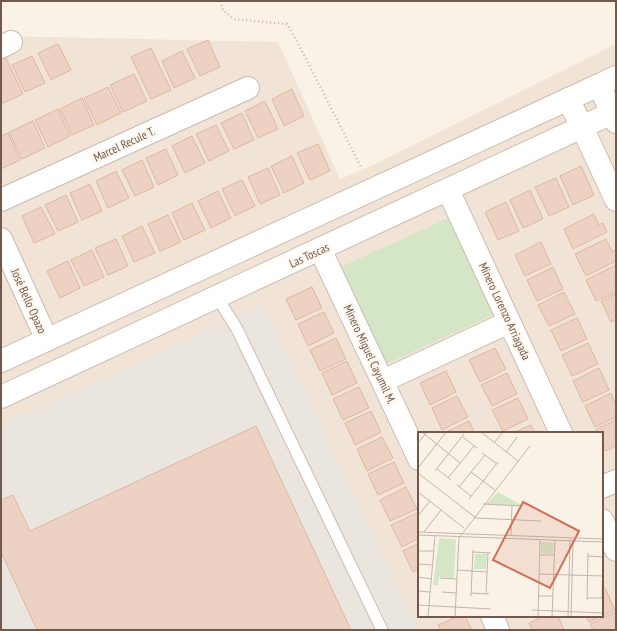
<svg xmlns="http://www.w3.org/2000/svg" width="617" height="631" font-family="'PT Sans Narrow',sans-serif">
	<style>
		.residential { fill: #f1e4d6; fill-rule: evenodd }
		.industrial { fill: #ebe5e0 }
		.green { fill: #d5e6c7 }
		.building { fill: #edd1c2; stroke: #deb8a4 }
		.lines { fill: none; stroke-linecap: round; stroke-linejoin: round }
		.lane-casing { stroke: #cbbaae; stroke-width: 13 }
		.street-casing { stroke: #cbbaae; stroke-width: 24 }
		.secondary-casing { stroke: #cfbcaf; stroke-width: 24 }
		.path { stroke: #d1b4a5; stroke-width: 2.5; stroke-dasharray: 1 3; stroke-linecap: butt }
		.lane { stroke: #fff; stroke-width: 11 }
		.street { stroke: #fff; stroke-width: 22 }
		.secondary { stroke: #fff; stroke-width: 22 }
		.labels { text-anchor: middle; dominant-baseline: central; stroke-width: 4; stroke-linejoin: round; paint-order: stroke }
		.street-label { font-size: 12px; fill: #71594e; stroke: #fdf6ed }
		.inset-road { fill: none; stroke: #c3b5aa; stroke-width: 1 }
		.view { fill: #d26f58; fill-opacity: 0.15; stroke: #d26f58; stroke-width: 2 }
		.inset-edge { fill: none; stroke: #71594e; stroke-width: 2 }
	</style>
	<rect width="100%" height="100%" fill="#faf2e7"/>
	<!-- residential -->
	<path class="residential" d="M 1,36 L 278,42 L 340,179 L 367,168 L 616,44 L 616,630 L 1,630 ZM 419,433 L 602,433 L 602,616 L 419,616 Z"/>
	<!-- industrial -->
	<polygon class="industrial" points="263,305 419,630 4,630 1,623 1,425"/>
	<!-- green -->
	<polygon class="green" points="450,217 495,314 386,364 341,267"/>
	<!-- building -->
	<g class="building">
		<polygon points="208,40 220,67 200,76 187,49"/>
		<polygon points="58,44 71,70 51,80 38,53"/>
		<polygon points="151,48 171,90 151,99 131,57"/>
		<polygon points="182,51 195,78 174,88 162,61"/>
		<polygon points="32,56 45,83 25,92 12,65"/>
		<polygon points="6,58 23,94 1,104 1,60"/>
		<polygon points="134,74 147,101 123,112 110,85"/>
		<polygon points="108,87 121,113 97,125 84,98"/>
		<polygon points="292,89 304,116 284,126 272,99"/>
		<polygon points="82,98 94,125 72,135 60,109"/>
		<polygon points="265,101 278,129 258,138 245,111"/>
		<polygon points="58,109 70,136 48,147 35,120"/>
		<polygon points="242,113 254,140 234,149 221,123"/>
		<polygon points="33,121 45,148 22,159 9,132"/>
		<polygon points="216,125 229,151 209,161 196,134"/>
		<polygon points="8,133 20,160 1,169 1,136"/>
		<polygon points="192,136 205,163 185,173 172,146"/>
		<polygon points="318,144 330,171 310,180 297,153"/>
		<polygon points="166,149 178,175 158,185 146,158"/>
		<polygon points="292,156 304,183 284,193 271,166"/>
		<polygon points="142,160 154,187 135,196 122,170"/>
		<polygon points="581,166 594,195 573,205 560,176"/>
		<polygon points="268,168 280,195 260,204 248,177"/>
		<polygon points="116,171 129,198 108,208 96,181"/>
		<polygon points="556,178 569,207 549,216 535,187"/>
		<polygon points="242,180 255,206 235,216 222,189"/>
		<polygon points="90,184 102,211 82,220 70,193"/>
		<polygon points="530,190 543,219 523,228 510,200"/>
		<polygon points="218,191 231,218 211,228 198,201"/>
		<polygon points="66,195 78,222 58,231 45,205"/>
		<polygon points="506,202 519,231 498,240 485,212"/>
		<polygon points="192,203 205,230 184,240 172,213"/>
		<polygon points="41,207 55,234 34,243 22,216"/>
		<polygon points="594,214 599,225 603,223 607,232 573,249 564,229"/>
		<polygon points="168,215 181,242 160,251 148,224"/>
		<polygon points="142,226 155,253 134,262 122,236"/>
		<polygon points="116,239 128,266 108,275 95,248"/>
		<polygon points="606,239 612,252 615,250 616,252 616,261 586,276 575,254"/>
		<polygon points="541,242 551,264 525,276 515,255"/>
		<polygon points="92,250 104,277 84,286 71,260"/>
		<polygon points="68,261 80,288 60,298 47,271"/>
		<polygon points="616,265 616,292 596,301 586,280"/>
		<polygon points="553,267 563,289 537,301 527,280"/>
		<polygon points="312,287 322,308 296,320 286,299"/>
		<polygon points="564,292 575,314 549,326 538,305"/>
		<polygon points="616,294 616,320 611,322 601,301"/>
		<polygon points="324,312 334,333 308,346 298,324"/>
		<polygon points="577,318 587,339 561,351 551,330"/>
		<polygon points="336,338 346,359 320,371 310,350"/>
		<polygon points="588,343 598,364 572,376 562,355"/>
		<polygon points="495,348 506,369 480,382 469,360"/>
		<polygon points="347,361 357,383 332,395 322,373"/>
		<polygon points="599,368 609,390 583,402 573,381"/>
		<polygon points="446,371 456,392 430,405 420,383"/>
		<polygon points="507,373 517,394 492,406 481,385"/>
		<polygon points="359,387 369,408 343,420 333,399"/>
		<polygon points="611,393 616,405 616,417 595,427 585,406"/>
		<polygon points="457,396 468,417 442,430 432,408"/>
		<polygon points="518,398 528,419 503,431 492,410"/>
		<polygon points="371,411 381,432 355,445 345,423"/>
		<polygon points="616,420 616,446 606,451 602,442 602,433 598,433 596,429"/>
		<polygon points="469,421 475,433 444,433"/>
		<polygon points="531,425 535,433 513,433"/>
		<polygon points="256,426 351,630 37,630 1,552 1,500 13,495 30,531"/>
		<polygon points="382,437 393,458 367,471 357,449"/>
		<polygon points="394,462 404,483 378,495 368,474"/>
		<polygon points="406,487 417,509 390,521 380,500"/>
		<polygon points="417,513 419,517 419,538 402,547 391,525"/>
		<polygon points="419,543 419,569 413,572 403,551"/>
		<polygon points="605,588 615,610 602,616 602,589"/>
		<polygon points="616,612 616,630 593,630 590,624"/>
		<polygon points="458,616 465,616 472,630 440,630 438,625"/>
		<polygon points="544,616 558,616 564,630 533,630 529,623"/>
		<polygon points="586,616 602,616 589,622"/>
	</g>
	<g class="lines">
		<defs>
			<polyline id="lane" points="217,297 237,329 382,630"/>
			<g id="street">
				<polyline points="1,47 11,42"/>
				<polyline points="599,85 616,77"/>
				<polyline points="568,99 582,127 616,111"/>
				<polyline points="448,190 561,433"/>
				<polyline points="1,200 248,88"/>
				<polyline points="1,239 47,340"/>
				<polyline points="320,249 419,459"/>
				<polyline points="383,381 509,322"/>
				<polyline points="602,487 616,481"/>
				<polyline points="602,520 616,550"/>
				<polyline points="492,616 498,630"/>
			</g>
			<g id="secondary">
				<polyline points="1,361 599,85 616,122"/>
				<polyline points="1,397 582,127 616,200"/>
			</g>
		</defs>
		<!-- lane casing -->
		<use href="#lane" class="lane-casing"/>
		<!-- street casing -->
		<use href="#street" class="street-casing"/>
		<!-- secondary casing -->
		<use href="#secondary" class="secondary-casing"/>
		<!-- path -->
		<polyline class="path" points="220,1 223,10 234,19 287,24 298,43 362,169"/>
		<!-- lane -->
		<use href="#lane" class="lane"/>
		<!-- street -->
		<use href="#street" class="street"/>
		<!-- secondary -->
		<use href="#secondary" class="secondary"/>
	</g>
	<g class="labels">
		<!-- street labels -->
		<g class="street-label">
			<text transform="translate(124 144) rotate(-25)">Marcel Recule T.</text>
			<text transform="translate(309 255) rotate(-25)">Las Toscas</text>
			<text transform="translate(29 301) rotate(66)">José Bello Opazo</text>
			<text transform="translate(505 311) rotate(65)">Minero Lorenzo Arriagada</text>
			<text transform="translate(370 354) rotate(65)">Minero Miguel Cayumil M.</text>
		</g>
	</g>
	<!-- overview -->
	<g transform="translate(418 432)">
		<rect width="185" height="185" fill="#faf2e7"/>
		<path d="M 80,60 L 105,74 L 68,72 ZM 21,106 L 38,107 L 36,146 L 21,145 L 20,153 L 15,153 ZM 123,110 L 136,111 L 135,122 L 123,121 ZM 57,122 L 69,122 L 68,137 L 56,137 Z" fill="#d5e6c7"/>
		<path class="inset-road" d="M 4,0 L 42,31M 63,0 L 100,29M 45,5 L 59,16M 0,11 L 9,0M 76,11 L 85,0M 88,20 L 99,5M 64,21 L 79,32M 0,36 L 28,0M 19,37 L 33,48M 17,39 L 46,2M 53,40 L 77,58M 0,41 L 58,86 L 123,89M 30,46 L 56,14M 39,53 L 53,64M 41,55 L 67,23M 0,60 L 46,96M 51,67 L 80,30M 65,72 L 104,74M 0,84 L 12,69M 0,100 L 185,107M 6,100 L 23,78M 0,103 L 185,110M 93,103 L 94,74M 0,119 L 16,119M 55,120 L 73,121M 122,123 L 136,123M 170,124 L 185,125M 0,132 L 15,133M 39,138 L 69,140M 121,142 L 185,144M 0,145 L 14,147M 22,146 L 39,147M 0,159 L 12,160M 24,160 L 38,161M 53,161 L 71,162M 68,162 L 70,121M 53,164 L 55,118M 120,164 L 135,164M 169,166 L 185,166M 184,166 L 185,125M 169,168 L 170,121M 0,173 L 73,177M 114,178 L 185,181M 10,185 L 17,104M 37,185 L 41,106 L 112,14M 120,185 L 122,108M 134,185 L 137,108M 150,185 L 152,107M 153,185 L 155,109"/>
		<path class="view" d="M 105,70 L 161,99 L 132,156 L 75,128 Z"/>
		<rect width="185" height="185" class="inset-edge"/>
	</g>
	<!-- border -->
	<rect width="617" height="631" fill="none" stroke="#71594e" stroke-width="4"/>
</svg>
